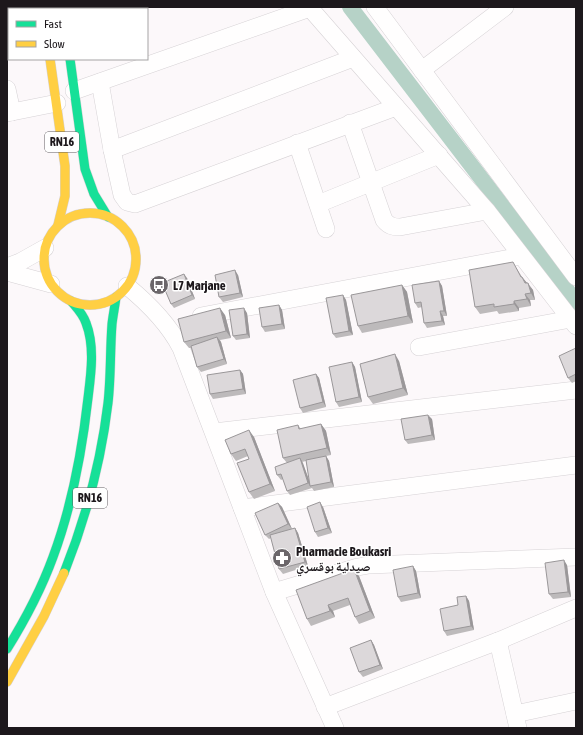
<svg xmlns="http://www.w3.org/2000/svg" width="583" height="735" font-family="'Asap Condensed','Noto Naskh Arabic',sans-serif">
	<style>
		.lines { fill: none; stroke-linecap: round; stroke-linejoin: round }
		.canal { stroke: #b6d2c7; stroke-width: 16 }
		.street-casing { stroke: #d6d2d5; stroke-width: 18 }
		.fast-casing { stroke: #d6d2d5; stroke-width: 10 }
		.slow-casing { stroke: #d6d2d5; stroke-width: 10 }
		.street { stroke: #fffefe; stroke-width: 17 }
		.fast { stroke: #16e098; stroke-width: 9 }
		.slow { stroke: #ffcf43; stroke-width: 9 }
		.wall { fill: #bdbabb; fill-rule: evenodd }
		.shaded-wall { fill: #9a9799 }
		.building { fill: #dcd8da; stroke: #9a9799 }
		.labels { text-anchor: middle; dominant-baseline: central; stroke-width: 3; stroke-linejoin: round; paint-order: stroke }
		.shield { fill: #fff; stroke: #615d60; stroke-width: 1 }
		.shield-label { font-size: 12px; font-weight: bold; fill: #1d181c }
		.poi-label { font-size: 13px; font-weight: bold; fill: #1d181c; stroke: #fff; text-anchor: start }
	</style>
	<rect width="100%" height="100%" fill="#fcf8fa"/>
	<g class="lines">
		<!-- canal -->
		<polyline class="canal" points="350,7 576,302"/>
		<defs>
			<g id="street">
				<polyline points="309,7 487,211 576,326"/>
				<polyline points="375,7 576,277"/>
				<polyline points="422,70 505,7"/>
				<polyline points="100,82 112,150 122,195 127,202 135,204 396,107"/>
				<polyline points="7,89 12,112"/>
				<polyline points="74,91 310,8"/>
				<polyline points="7,113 57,103"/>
				<path d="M 350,123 L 384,220 C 389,226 393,227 400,227 L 487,211"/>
				<polyline points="297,143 326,229"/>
				<polyline points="112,150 353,58"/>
				<polyline points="318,204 439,155"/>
				<polyline points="7,267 20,262 45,248"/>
				<polyline points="7,272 51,284"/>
				<path d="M 127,286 C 149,304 168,323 181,348 L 274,592 L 335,728"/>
				<polyline points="201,316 521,256"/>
				<polyline points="419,347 571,319"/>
				<polyline points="214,432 576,390"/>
				<polyline points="242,508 576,465"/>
				<polyline points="274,592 358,567 369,565 576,557"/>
				<polyline points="498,641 518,728"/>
				<polyline points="325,707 498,641 576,608"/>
				<polyline points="515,714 576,701"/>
			</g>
			<g id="fast">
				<polyline points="46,7 46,9"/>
				<polyline points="70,59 85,169 94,194 108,217"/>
				<path d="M 64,573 C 86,518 101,462 108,403 C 111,377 110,350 112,324 C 113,315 115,306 116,297"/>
				<path d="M 7,649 C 25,620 41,590 53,557 C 72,506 82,452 88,398 C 91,374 95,346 86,323 C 83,314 77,308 71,301"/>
			</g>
			<g id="slow">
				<polyline points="66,7 66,9"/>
				<polyline points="50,59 65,166 65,196 58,225"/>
				<circle cx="90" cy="259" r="46"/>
				<polyline points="7,682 44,616 64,573"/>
			</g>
		</defs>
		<!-- street casing -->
		<use href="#street" class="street-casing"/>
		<!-- fast casing -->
		<use href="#fast" class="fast-casing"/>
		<!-- slow casing -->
		<use href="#slow" class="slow-casing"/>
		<!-- street -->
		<use href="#street" class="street"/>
		<!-- fast -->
		<use href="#fast" class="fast"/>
		<!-- slow -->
		<use href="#slow" class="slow"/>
	</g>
	<!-- wall -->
	<g class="wall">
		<polygon points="517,269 522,277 527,283 528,283 533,290 535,300 530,300 531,306 519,308 519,311 499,314 497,311 480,314 475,307"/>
		<polygon points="238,275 243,297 223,302 219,297"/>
		<polygon points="187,278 195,299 174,308 171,304"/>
		<polygon points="439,281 442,286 447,316 443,316 445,325 427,328 424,323 422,307 418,308 415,303"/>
		<polygon points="402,285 407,292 413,323 362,333 358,326"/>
		<polygon points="343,295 346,300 353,335 336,338 333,334"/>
		<polygon points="279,305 282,310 285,329 265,332 262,327"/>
		<polygon points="247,313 250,338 236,340 233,336"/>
		<polygon points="225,315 231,338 220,340 221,342 227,364 201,372 197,367 191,348 189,348 184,342"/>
		<polygon points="576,349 576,381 572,383 568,378"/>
		<polygon points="399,361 408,395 373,404 368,397"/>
		<polygon points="352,362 355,367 362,402 339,407 336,402"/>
		<polygon points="240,370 243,374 246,394 213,399 210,394"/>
		<polygon points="316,374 319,378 326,407 303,413 300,408"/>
		<polygon points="432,419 435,440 408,444 405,440"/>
		<path d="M 321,424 L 326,431 L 331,455 L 326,456 L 329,461 L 334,487 L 314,491 L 312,488 L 290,495 L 287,491 L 283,479 L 281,480 L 277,475 L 287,463 L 283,458 L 298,425 L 301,429 ZM 306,461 L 310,482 L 302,462 Z"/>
		<polygon points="254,437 275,491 254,499 249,492 249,459 248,456 236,461 231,454"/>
		<polygon points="278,503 282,507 292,529 295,528 298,533 308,566 283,574 279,569 271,538 269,539 265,535"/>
		<polygon points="323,507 332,533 318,537 315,532"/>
		<polygon points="567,565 571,597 553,599 549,594"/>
		<polygon points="413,566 416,571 421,598 401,602 398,597"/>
		<polygon points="359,576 375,618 359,624 355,617 350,605 333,611 335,617 311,626 307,619"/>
		<polygon points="466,596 469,601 474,630 447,636 444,631 458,605"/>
		<polygon points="371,640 374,645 383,669 363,677 359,672"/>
	</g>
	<!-- shaded-wall -->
	<g class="shaded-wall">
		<polygon points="235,270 238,275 243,297 240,293"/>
		<polygon points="184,274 187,278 195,299 192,295"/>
		<polygon points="522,277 533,290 535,300 531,293"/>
		<polygon points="439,281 442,286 447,316 444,311"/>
		<polygon points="402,285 407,292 413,323 408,316"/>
		<polygon points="525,294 530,300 531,306 527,299"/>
		<polygon points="343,295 346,300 353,335 349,331"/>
		<polygon points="514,301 519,308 519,311 514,304"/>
		<polygon points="279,305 282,310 285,329 282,324"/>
		<polygon points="220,308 225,315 231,338 226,331"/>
		<polygon points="244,308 247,313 250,338 247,334"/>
		<polygon points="440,311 443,316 445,325 442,321"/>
		<polygon points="217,337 221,342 227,364 224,359"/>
		<polygon points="395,354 399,361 408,395 403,388"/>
		<polygon points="352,362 355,367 362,402 359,397"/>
		<polygon points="240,370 243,374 246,394 243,389"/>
		<polygon points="316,374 319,378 326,407 323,402"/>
		<polygon points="428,415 432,419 435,440 432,435"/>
		<polygon points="321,424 326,431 331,455 327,448"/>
		<polygon points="249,430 254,437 275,491 270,484"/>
		<polygon points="326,456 329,461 334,487 331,482"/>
		<polygon points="300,458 303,463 311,486 310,486 312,488 308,483"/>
		<polygon points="320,502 323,507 332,533 328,528"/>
		<polygon points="278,503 282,507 292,529 288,524"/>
		<polygon points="295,528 298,533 308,566 305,562"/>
		<polygon points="564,560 567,565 571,597 568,592"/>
		<polygon points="413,566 416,571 421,598 418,593"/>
		<polygon points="354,569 359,576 375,618 370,611"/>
		<polygon points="466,596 469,601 474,630 471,626"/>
		<polygon points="328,605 333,611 335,617 330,611"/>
		<polygon points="371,640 374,645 383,669 380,665"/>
	</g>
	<!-- building -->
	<g class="building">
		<polygon points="513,262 521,277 522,277 525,283 528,283 531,293 525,294 527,299 514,301 514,304 494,307 494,304 475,307 469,270"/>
		<polygon points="235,270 240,293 219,297 215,275"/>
		<polygon points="184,274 192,295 171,304 162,283"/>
		<polygon points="439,281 444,311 440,311 442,321 424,323 421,302 415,303 412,285"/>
		<polygon points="402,285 408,316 358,326 351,295"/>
		<polygon points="343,295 349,331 333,334 326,298"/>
		<polygon points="279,305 282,324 262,327 259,308"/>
		<polygon points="220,308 226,331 184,342 178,319"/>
		<polygon points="244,308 247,334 233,336 229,310"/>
		<polygon points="217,337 224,359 197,367 191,346"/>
		<polygon points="576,348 576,374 568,378 559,356"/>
		<polygon points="395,354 403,388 368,397 360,364"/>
		<polygon points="352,362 359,397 336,402 329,367"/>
		<polygon points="240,370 243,389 210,394 207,375"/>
		<polygon points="316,374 323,402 300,408 293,380"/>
		<polygon points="428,415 432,435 405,440 401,419"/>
		<polygon points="321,424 327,448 283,458 277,430 298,425 299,429"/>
		<polygon points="249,430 270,484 249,492 237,463 249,459 245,449 231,454 225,440"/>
		<polygon points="326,456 331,482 310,486 306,460"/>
		<polygon points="300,458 308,483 287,491 281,474 277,475 275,467"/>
		<polygon points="320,502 328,528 315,532 307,507"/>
		<polygon points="278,503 288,524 265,535 255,513"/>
		<polygon points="295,528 305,562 279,569 270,535"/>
		<polygon points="564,560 568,592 549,594 545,563"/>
		<polygon points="413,566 418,593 398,597 393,570"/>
		<polygon points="354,569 370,611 355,617 348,598 328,605 330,611 307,619 296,590"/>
		<polygon points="466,596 471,626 444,631 440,609 458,605 457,597"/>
		<polygon points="371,640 380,665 359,672 350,648"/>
	</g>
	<!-- icons -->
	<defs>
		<symbol id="bus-disc" viewBox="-11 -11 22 22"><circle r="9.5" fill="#6b666a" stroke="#fff"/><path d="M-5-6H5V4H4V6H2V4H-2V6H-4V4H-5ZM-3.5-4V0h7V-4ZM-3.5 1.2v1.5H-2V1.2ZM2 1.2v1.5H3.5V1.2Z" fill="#fff"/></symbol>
		<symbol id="pharmacy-disc" viewBox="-11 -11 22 22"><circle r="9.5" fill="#6b666a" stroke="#fff"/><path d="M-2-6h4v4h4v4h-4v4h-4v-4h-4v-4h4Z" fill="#fff"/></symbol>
	</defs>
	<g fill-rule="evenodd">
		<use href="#bus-disc" x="148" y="274" width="22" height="22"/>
		<use href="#pharmacy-disc" x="271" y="547" width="22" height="22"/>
	</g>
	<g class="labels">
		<!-- shield labels -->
		<g class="shield">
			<rect x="45" y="132" width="34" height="20" rx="3"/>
			<rect x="73" y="488" width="34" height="20" rx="3"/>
		</g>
		<g class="shield-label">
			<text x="62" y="142">RN16</text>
			<text x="90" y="498">RN16</text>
		</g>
		<!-- poi labels -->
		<g class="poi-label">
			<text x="173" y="285">L7 Marjane</text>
			<text x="296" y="551">Pharmacie Boukasri<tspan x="296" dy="15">صيدلية بوقسري</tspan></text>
		</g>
	</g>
	<!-- border -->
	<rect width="583" height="735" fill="none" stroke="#1d181c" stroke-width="16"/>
	<!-- legend -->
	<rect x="8" y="8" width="140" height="52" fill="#ffffff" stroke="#a5a3a4"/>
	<rect x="16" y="21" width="20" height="6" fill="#16e098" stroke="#a5a3a4"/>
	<text x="44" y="28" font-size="12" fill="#1d181c">Fast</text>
	<rect x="16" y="41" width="20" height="6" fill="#ffcf43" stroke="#a5a3a4"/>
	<text x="44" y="48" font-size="12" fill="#1d181c">Slow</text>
</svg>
